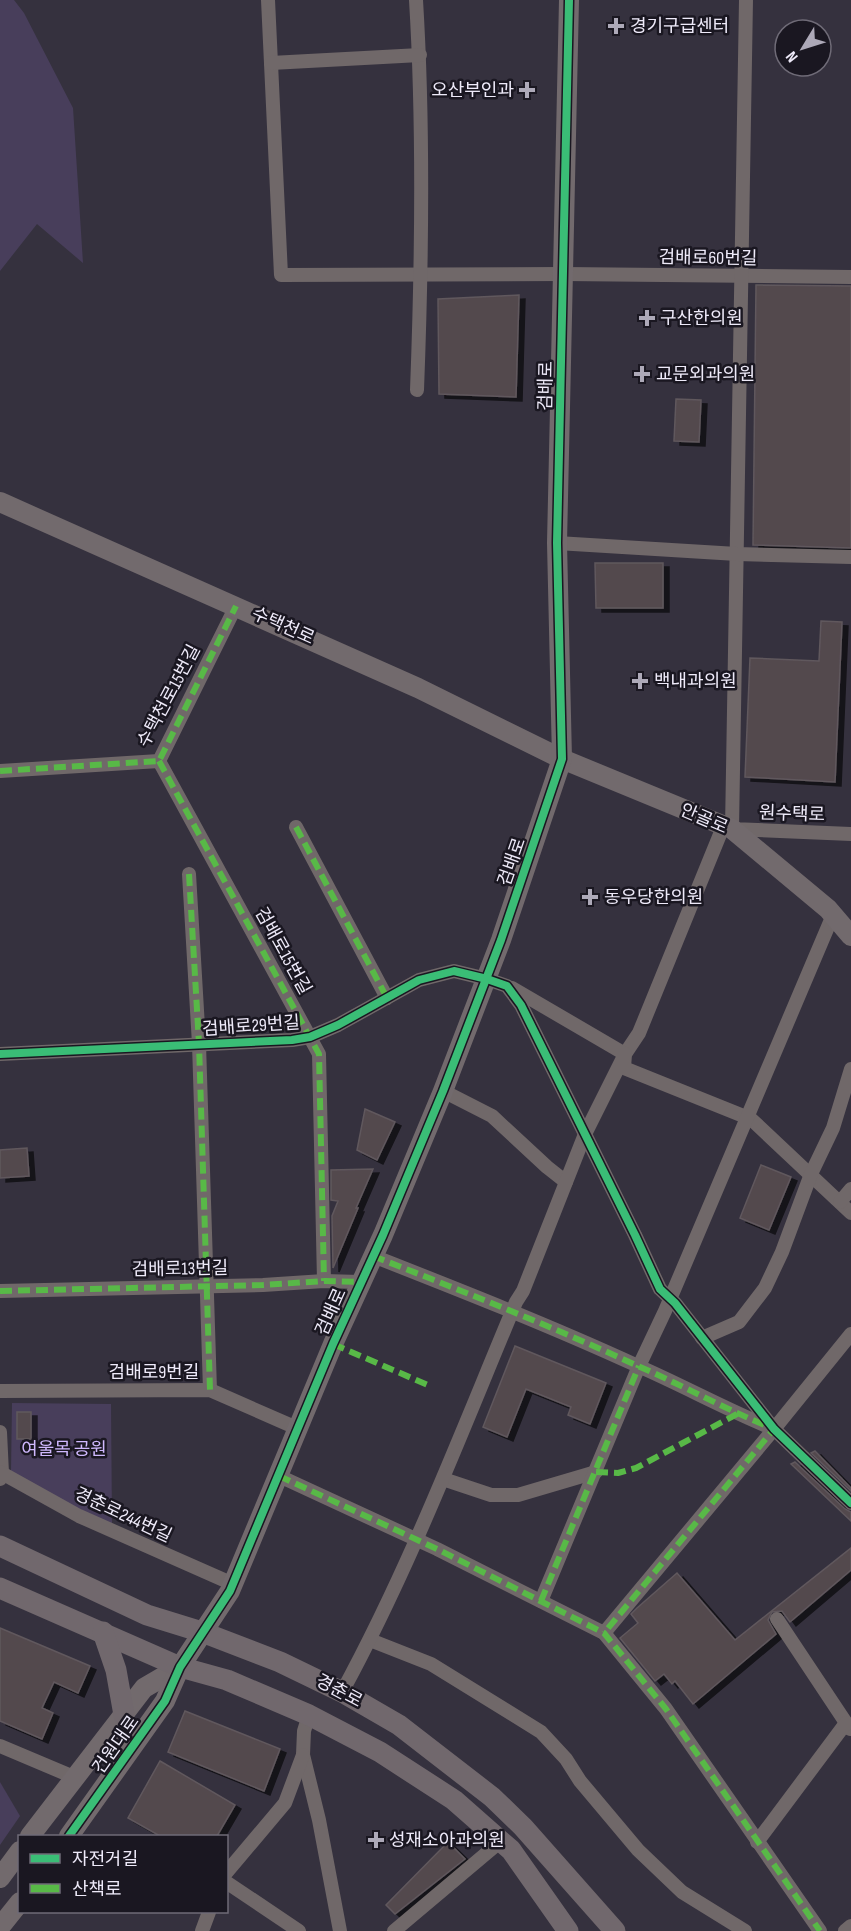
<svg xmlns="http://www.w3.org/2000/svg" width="851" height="1931" font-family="'Sofia Sans Condensed','Noto Sans KR',sans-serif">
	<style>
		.green { fill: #483e5b }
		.building { fill: #53484e; stroke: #60585d; stroke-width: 1.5; filter: url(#shadow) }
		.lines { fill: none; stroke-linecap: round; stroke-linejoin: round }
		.street { stroke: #706869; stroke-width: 14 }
		.secondary { stroke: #726a6d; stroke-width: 20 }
		.primary { stroke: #71686d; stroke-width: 21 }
		.quiet { stroke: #58b947; stroke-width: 6; stroke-dasharray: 12 6; stroke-linecap: butt }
		.cycleway-casing { stroke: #1a1721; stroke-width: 11 }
		.cycleway { stroke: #3abd76; stroke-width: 8 }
		.poi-dot { fill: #ada9b8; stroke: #1a1721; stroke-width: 2 }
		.labels { text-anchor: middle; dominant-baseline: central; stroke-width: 5; stroke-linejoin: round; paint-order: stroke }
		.poi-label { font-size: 18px; fill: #eeeaf9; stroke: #1a1721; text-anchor: start }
		.street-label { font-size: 18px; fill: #eeeaf9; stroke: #1a1721 }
		.park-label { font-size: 18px; fill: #cfb8fd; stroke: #1a1721 }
	</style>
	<defs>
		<filter id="shadow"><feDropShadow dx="6" dy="4" stdDeviation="0" flood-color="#0009"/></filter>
	</defs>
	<rect width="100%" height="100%" fill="#35313e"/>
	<!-- green -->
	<g class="green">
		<polygon points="0,0 14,0 24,13 73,108 83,263 37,224 0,271"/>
		<polygon points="12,1403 111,1404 112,1524 72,1508 11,1471"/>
		<polygon points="0,1782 20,1816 0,1845"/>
	</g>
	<!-- building -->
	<g class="building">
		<polygon points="756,285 851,286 851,548 753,545"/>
		<polygon points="519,295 516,397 439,394 438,299"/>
		<polygon points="676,399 701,400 699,442 674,441"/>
		<polygon points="595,563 663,563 663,608 596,608"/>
		<polygon points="821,621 842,622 835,782 745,777 750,658 819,661"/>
		<polygon points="365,1109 395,1122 377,1160 357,1150"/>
		<polygon points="27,1148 29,1176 0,1178 0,1150"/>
		<polygon points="761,1165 791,1177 769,1230 740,1218"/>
		<polygon points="373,1169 356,1208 358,1208 333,1268 332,1216 338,1201 331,1200 331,1170"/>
		<polygon points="515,1346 606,1383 590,1424 568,1415 571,1407 526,1389 507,1437 483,1427"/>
		<rect x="17" y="1412" width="14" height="27"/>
		<polygon points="815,1451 851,1488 851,1491 811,1453"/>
		<polygon points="795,1462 845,1509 851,1512 851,1521 791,1464"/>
		<polygon points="851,1548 851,1570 790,1622 782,1611 772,1612 768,1620 776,1634 693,1704 675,1681 672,1684 664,1674 655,1681 620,1638 638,1623 631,1614 637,1608 677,1573 735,1640"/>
		<polygon points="0,1628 90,1666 78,1693 54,1682 42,1708 53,1713 42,1739 0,1721"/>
		<polygon points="185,1711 280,1749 264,1791 168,1752"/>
		<polygon points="160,1761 235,1805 217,1836 160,1836 128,1818"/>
		<polygon points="448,1842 465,1859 395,1914 386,1905"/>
	</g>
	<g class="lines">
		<!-- street -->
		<g class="street">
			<polyline points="268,0 281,275 564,274 851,277"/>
			<path d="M 416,0 C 424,130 422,260 417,390"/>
			<polyline points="746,0 732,829 851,834"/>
			<polyline points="271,63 420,55"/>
			<polyline points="557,543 737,554 851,557"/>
			<polyline points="159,761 319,1054 324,1281"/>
			<polyline points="0,771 159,761 236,606"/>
			<polyline points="296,827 387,998"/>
			<polyline points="723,827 639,1033 625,1054 624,1068 751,1119 851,1213"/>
			<polyline points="189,874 199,1044 210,1390"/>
			<polyline points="0,1054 292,1040 310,1037 338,1025 419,980 454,971 487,979 507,986 521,1005 635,1235 660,1289 675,1303 774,1429 851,1503"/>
			<polyline points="443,1091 492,1116 547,1167 566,1182"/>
			<polyline points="840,1202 851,1189"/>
			<path d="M 373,1256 C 462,1291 551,1326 638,1366 C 684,1386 727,1410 774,1429 L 604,1633"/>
			<polyline points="0,1291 263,1285 324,1281 360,1282"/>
			<polyline points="702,1338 739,1322 765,1288 782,1252 811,1174 833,1128 851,1069"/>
			<polyline points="0,1391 210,1390 299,1429"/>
			<polyline points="774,1429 851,1334"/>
			<polyline points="0,1432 2,1473 0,1479"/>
			<polyline points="0,1472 79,1516 233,1584"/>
			<polyline points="279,1476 437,1549 604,1633 666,1709 820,1931"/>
			<polyline points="443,1479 491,1495 518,1495 596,1472"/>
			<polyline points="541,1601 639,1366 665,1311 833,915"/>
			<polyline points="777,1619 850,1729"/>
			<polyline points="370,1640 431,1664 541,1732 566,1759 580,1781 638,1850 682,1892 745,1931"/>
			<path d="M 342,1692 C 410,1567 461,1433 516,1302 L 523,1291 L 585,1134 L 625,1054 L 512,988"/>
			<polyline points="309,1715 304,1731 303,1755 319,1820 340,1931"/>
			<polyline points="0,1746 76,1778"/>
			<polyline points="757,1842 846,1723"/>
			<polyline points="226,1873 285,1803 303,1755"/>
			<polyline points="226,1882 299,1931"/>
			<polyline points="202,1931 209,1912"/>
			<polyline points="394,1931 501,1841"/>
			<polyline points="845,1931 851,1926"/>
		</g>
		<!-- secondary -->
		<g class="secondary">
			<polyline points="0,502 418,688 562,759 732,829 828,909 851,936"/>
			<polyline points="30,1836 144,1688 180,1667"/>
			<polyline points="69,1836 165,1701 180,1667 230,1591 333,1344 383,1235 443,1091 501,940 562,759 557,543 569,0"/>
			<polyline points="0,1878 20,1851"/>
			<polyline points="0,1927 20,1902"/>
		</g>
		<!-- primary -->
		<g class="primary">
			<polyline points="0,1546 147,1615 202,1632 280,1662 342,1692 399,1725 492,1797 523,1827 615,1931"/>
			<polyline points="0,1588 180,1667 227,1680 309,1715 380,1752 454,1800 511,1850 568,1931"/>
			<polyline points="103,1632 116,1670 124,1715"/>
		</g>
		<!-- quiet -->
		<g class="quiet">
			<polyline points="159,761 319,1054 324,1281"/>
			<polyline points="0,771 159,761 236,606"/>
			<polyline points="296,827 387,998"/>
			<polyline points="189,874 199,1044 210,1390"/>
			<path d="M 373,1256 C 462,1291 551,1326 638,1366 C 684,1386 727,1410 774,1429 L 604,1633"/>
			<polyline points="0,1291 263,1285 324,1281 360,1282"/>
			<polyline points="333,1344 430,1386"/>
			<polyline points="596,1472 618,1473 636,1468 737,1414"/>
			<polyline points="279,1476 437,1549 604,1633 666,1709 820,1931"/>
			<polyline points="541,1601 639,1366"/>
		</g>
		<defs>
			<g id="cycleway">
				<polyline points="0,1054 292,1040 310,1037 338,1025 419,980 454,971 487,979 507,986 521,1005 635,1235 660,1289 675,1303 774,1429 851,1503"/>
				<polyline points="69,1836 165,1701 180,1667 230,1591 333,1344 383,1235 443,1091 501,940 562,759 557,543 569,0"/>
			</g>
		</defs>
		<!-- cycleway casing -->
		<use href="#cycleway" class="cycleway-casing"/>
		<!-- cycleway -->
		<use href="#cycleway" class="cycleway"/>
	</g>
	<!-- markers -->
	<g class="poi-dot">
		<path d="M613 17h6v6h6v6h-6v6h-6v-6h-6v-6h6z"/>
		<path d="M524 81h6v6h6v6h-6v6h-6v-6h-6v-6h6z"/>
		<path d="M644 309h6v6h6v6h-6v6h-6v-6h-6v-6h6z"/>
		<path d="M639 365h6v6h6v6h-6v6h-6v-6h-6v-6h6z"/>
		<path d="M637 672h6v6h6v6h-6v6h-6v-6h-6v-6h6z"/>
		<path d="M587 888h6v6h6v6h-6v6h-6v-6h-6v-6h6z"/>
		<path d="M373 1831h6v6h6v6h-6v6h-6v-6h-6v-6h6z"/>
	</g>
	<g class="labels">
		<!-- poi labels -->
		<g class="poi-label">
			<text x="630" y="26">경기구급센터</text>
			<text x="514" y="90" text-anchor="end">오산부인과</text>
			<text x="660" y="318">구산한의원</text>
			<text x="656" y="374">교문외과의원</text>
			<text x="654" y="681">백내과의원</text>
			<text x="604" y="897">동우당한의원</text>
			<text x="389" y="1840">성재소아과의원</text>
		</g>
		<!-- street labels -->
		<g class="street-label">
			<text transform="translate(708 258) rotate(1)">검배로60번길</text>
			<text transform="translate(546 386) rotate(-89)">검배로</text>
			<text transform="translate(283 626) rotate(24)">수택천로</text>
			<text transform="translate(169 696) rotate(-62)">수택천로15번길</text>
			<text transform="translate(792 814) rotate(2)">원수택로</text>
			<text transform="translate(704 819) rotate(23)">안골로</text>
			<text transform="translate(512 862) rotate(-71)">검배로</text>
			<text transform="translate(283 951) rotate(61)">검배로15번길</text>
			<text transform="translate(251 1026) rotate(-4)">검배로29번길</text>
			<text transform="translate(180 1269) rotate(-1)">검배로13번길</text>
			<text transform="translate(331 1312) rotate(-66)">검배로</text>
			<text x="154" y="1372">검배로9번길</text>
			<text transform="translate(123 1515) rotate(25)">경춘로244번길</text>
			<text transform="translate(339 1691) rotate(28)">경춘로</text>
			<text transform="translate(116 1745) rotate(-55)">건원대로</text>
		</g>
		<!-- park labels -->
		<g class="park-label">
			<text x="64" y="1449">여울목 공원</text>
		</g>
	</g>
	<!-- legend -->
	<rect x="18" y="1835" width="210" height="78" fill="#1a1721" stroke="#6f6b77" stroke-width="1.5"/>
	<rect x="30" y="1854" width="30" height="9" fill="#3abd76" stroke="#6f6b77" stroke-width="1.5"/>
	<text x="72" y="1865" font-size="18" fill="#eeeaf9">자전거길</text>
	<rect x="30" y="1884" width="30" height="9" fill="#58b947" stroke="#6f6b77" stroke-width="1.5"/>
	<text x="72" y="1895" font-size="18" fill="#eeeaf9">산책로</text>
	<!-- north arrow -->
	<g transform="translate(803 48) rotate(232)"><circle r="28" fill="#1a1721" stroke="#6f6b77" stroke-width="1.5"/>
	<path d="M0-4.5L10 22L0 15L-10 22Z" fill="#ada9b8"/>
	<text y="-9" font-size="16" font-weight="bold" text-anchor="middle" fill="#eeeaf9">N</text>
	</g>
</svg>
